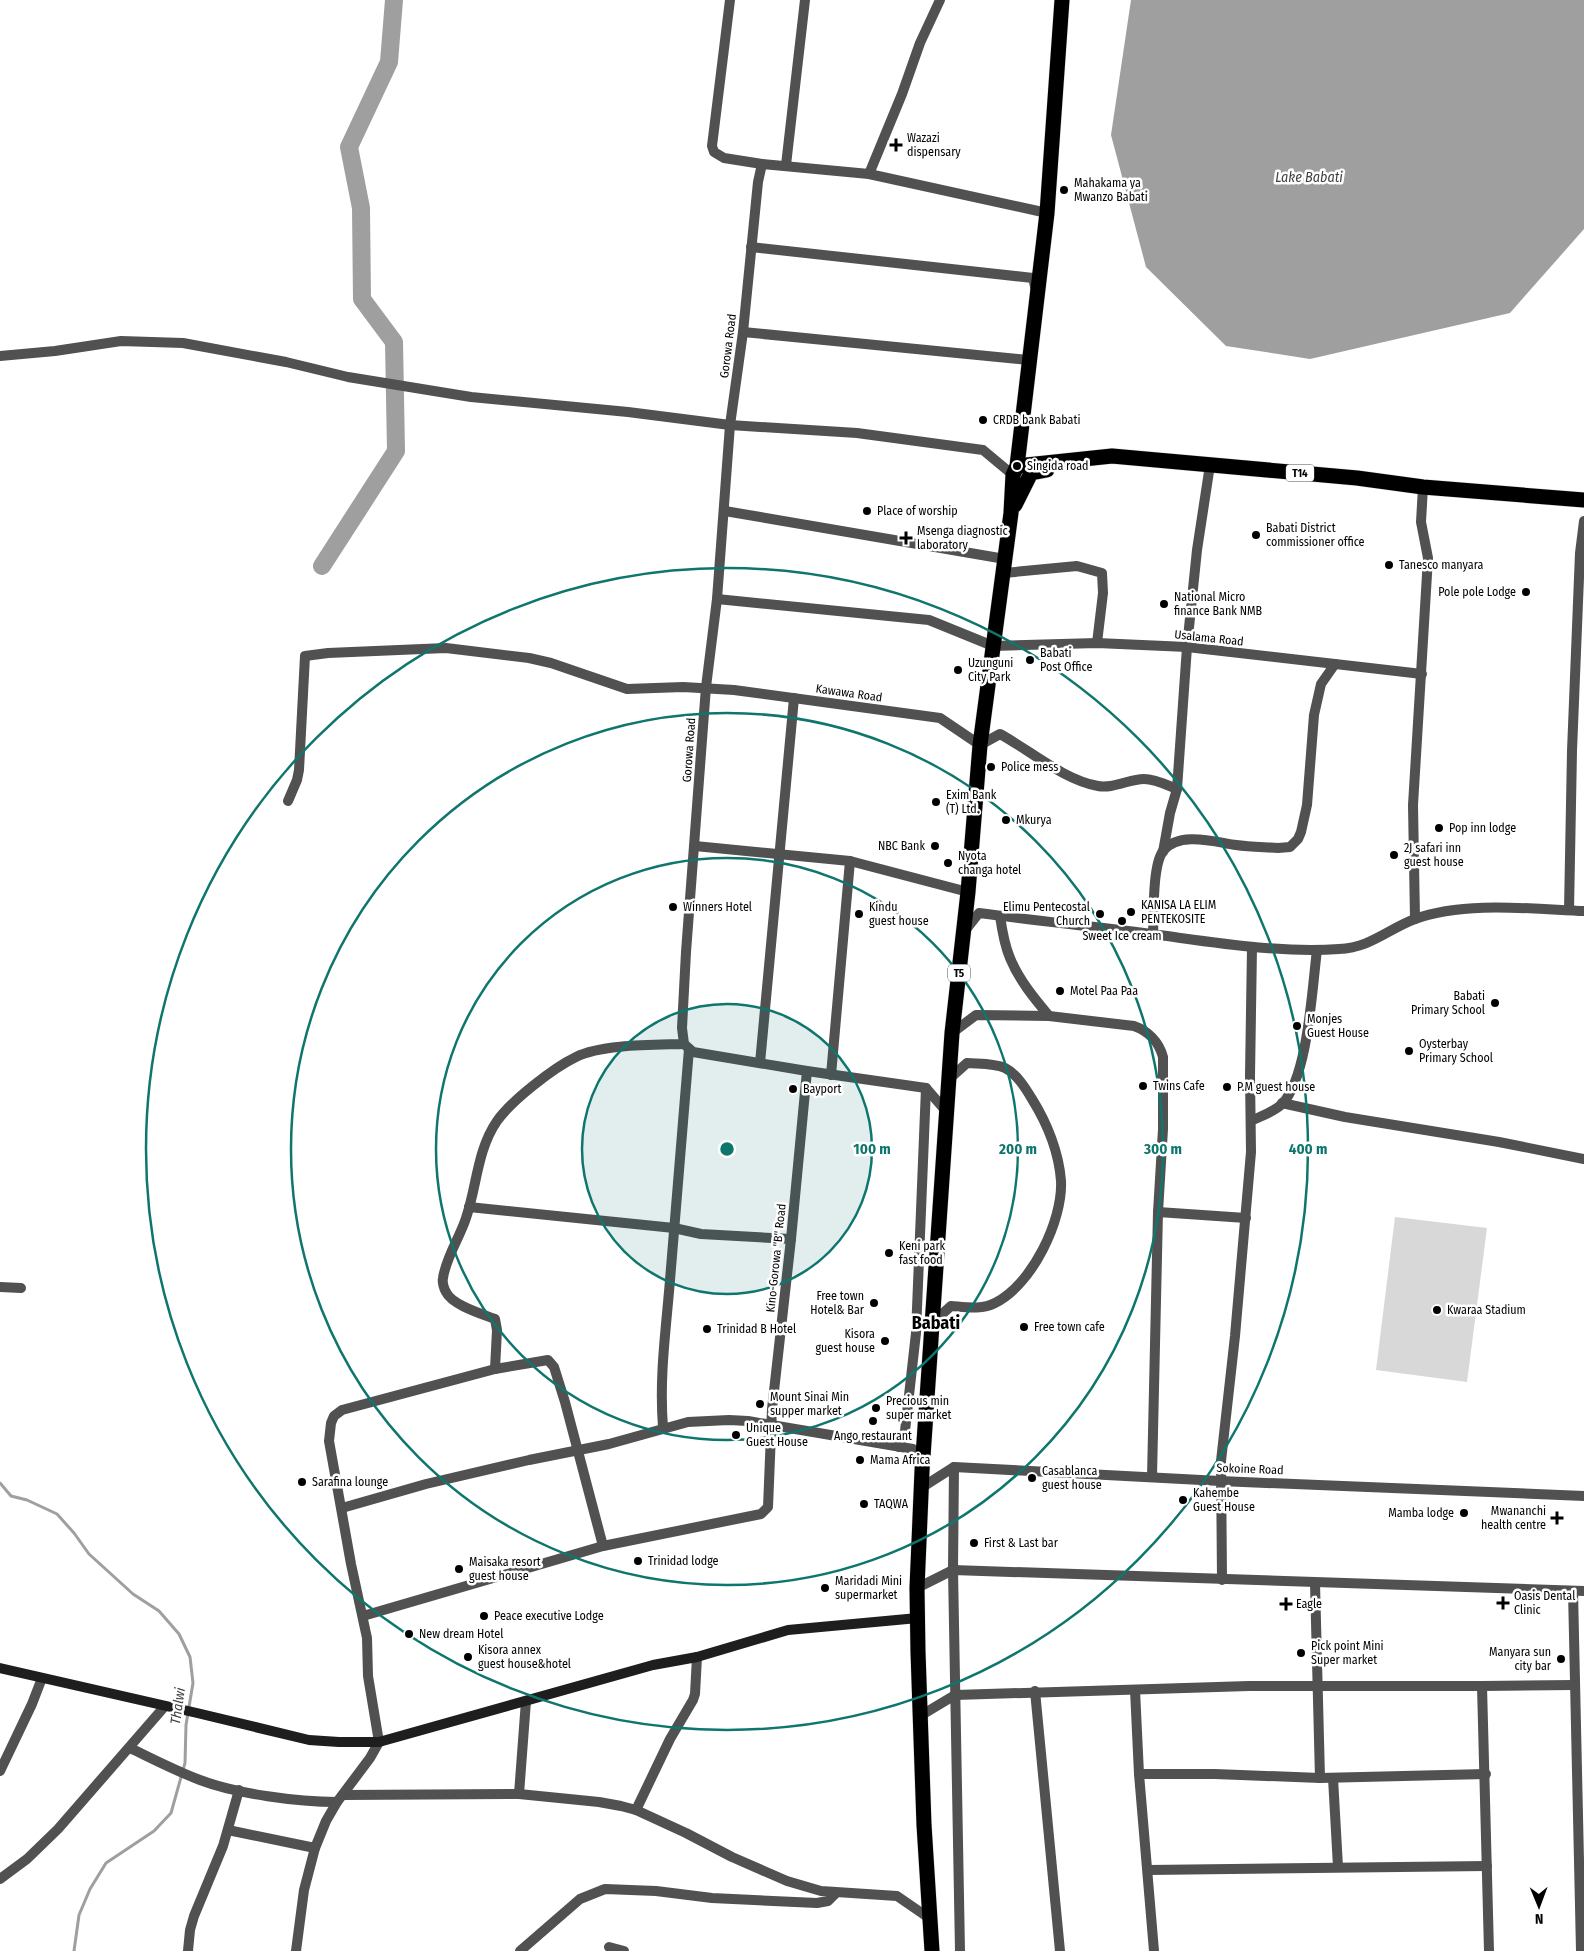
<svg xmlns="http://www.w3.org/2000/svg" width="1584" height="1951" font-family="'Fira Sans Condensed',sans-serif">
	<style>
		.green { fill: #d8d8d8 }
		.water { fill: #9f9f9f }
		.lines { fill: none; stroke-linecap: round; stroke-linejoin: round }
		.stream { stroke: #9f9f9f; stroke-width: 3 }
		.river { stroke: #9f9f9f; stroke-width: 18 }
		.highway-casing { stroke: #dbdbdb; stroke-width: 16 }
		.street { stroke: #515151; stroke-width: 10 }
		.secondary { stroke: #1e1e1e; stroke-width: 10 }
		.highway { stroke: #000; stroke-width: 15 }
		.ring { fill: none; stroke: #0f766e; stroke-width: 2.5 }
		.poi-dot { fill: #000; stroke: #fff; stroke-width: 2 }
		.labels { text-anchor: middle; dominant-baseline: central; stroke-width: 5; stroke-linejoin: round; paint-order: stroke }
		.shield { fill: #fff; stroke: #4c4c4c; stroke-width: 1 }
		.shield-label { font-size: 11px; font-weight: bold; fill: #000 }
		.poi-label { font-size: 12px; fill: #000; stroke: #fff; text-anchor: start }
		.street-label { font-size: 12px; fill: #000; stroke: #fff }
		.water-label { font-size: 14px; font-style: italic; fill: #404040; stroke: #fff }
		.district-label { font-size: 18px; font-weight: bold; fill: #000; stroke: #fff }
		.centre { fill: #0f766e; stroke: #fff; stroke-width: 2.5 }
		.ring-label { font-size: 15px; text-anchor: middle; font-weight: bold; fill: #0f766e; stroke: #fff; stroke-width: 5; stroke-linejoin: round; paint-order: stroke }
	</style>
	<rect width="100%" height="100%" fill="#fff"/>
	<!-- green -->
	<polygon class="green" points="1395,1217 1487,1228 1467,1382 1376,1370"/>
	<!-- water -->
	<polygon class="water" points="1131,0 1584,0 1584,229 1510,313 1310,359 1226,346 1146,267 1111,135"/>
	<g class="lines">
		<!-- stream -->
		<polyline class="stream" points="0,1483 11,1496 27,1500 57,1514 74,1533 89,1554 133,1594 159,1611 179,1634 190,1657 193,1683 186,1725 185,1763 171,1813 154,1831 106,1863 90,1889 79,1915 74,1951"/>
		<!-- river -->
		<polyline class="river" points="322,566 396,451 394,342 362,299 361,208 349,147 389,62 394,0"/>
		<defs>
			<g id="highway">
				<polyline points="1017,466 1112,456 1357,478 1423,487 1584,500"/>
				<polyline points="1015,505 1031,473 1047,470"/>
				<polyline points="932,1951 924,1825 918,1652 917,1588 922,1471 952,1033 968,892 980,745 1011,513 1013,475 1017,466 1047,213 1062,0"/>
			</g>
		</defs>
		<!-- highway casing -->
		<use href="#highway" class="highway-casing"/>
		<!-- street -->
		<g class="street">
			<polyline points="730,0 712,146 714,152 724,158 762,164"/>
			<polyline points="786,165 805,0"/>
			<polyline points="869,174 902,94 920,43 940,0"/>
			<polyline points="751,247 1033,278 1036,291"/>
			<polyline points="743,332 1028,360"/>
			<polyline points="0,356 55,351 121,341 183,343 286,362 348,377 471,397 628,412 730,425 857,433 983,450 1013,475"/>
			<polyline points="725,511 1005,559"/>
			<polyline points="1004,573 1077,566 1102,573 1103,593 1097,643"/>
			<polyline points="717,599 929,620 993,646 1097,643 1187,647 1422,674"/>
			<path d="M 288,801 L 297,780 L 299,770 L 305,656 L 328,653 L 446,648 L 529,658 L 551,663 L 627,689 L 683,687 L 734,690 L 940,718 L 980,745 L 1000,734 C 1031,751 1064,780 1098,786 C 1113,789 1129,779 1144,779 C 1155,779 1167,785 1177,789"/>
			<polyline points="695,846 850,861 968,892"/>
			<polyline points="1163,852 1170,813 1177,789 1187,647 1197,550 1210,465"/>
			<polyline points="1569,910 1572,751 1580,553 1584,521"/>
			<path d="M 1000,916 C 1002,930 1004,944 1010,958 C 1019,980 1034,998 1049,1016"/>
			<polyline points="1415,919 1413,805 1428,558 1421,522 1423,487"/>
			<path d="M 964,932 L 979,913 C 1039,921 1099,927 1159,935 C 1218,943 1279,953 1339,949 C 1370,948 1388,929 1415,919 C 1463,901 1533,909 1584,911"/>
			<path d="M 1153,935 C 1154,916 1152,866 1163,851 C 1179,831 1215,842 1236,845 C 1250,847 1264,847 1278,848 L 1290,847 L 1298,839 L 1301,832 L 1307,805 L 1314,715 L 1321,684 L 1335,664"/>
			<path d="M 952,1033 L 976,1015 L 1049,1016 L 1134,1026 C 1148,1031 1159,1042 1163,1057 L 1163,1129 L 1158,1212 L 1152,1477"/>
			<polyline points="760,1063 794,698"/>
			<polyline points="831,1075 850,861"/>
			<polyline points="1282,1103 1345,1117 1499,1142 1584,1159"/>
			<polyline points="945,1110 926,1088 807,1071 693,1052 684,1044 682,1028 686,952 706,687 717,599 730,425 743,332 758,182 762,164 869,174 1047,213"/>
			<path d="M 1251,1121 C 1261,1116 1274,1112 1282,1104 C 1308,1077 1312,989 1317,950"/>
			<polyline points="469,1207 674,1228 701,1234 791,1239"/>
			<polyline points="1158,1212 1246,1218"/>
			<polyline points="0,1287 21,1288"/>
			<path d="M 931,1324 L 951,1306 C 965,1307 982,1310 995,1303 C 1032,1285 1063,1220 1061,1181 C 1059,1153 1047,1123 1032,1099 C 1026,1089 1017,1074 1005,1068 C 994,1063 979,1064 967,1063 L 948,1080"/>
			<path d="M 495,1369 L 497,1330 L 495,1319 C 482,1314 452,1305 446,1292 C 444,1289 442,1282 443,1278 C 446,1257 460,1237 466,1218 C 477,1186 477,1150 497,1121 C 511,1101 553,1068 576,1057 C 602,1044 655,1045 684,1044"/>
			<path d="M 663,1427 C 659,1377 666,1330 670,1280 C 677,1203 683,1126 689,1049"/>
			<polyline points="899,1447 905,1431 916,1333 926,1088"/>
			<polyline points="954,1467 953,1570 960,1951"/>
			<polyline points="921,1488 954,1467 1220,1481 1584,1496"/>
			<polyline points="342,1508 426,1484 529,1460 609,1444 688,1422 729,1420 748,1421 913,1449 920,1467"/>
			<polyline points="1222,1580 1221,1461 1235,1336 1251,1152 1250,1076 1252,947"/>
			<polyline points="1315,1583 1320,1778"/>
			<polyline points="917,1588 953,1570 1584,1591"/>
			<polyline points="1573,1591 1581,1951"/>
			<polyline points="363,1616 603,1546 761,1514 768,1507 772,1409 791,1239 807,1071"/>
			<polyline points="1482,1686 1489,1951"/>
			<polyline points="1135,1690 1139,1774 1154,1951"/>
			<polyline points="1035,1691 1060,1951"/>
			<polyline points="920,1716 955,1695 1249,1686 1482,1686 1574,1685"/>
			<path d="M 130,1748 C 153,1759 176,1771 200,1780 C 237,1794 298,1802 337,1802"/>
			<polyline points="0,1771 32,1704 42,1678"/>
			<polyline points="1139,1774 1215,1774 1320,1778 1486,1774"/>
			<polyline points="1333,1778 1338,1867"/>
			<polyline points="519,1794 526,1701"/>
			<polyline points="343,1795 519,1794 599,1802 621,1806 636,1810 686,1833 732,1857 787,1881 821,1891 897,1896 929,1918"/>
			<polyline points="636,1810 670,1739 693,1700 695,1694 697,1657"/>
			<polyline points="228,1830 315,1848"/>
			<polyline points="1148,1870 1487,1866"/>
			<polyline points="0,1879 27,1859 58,1829 165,1706"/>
			<polyline points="609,1947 624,1951"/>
			<polyline points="188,1951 190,1930 194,1916 223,1846 239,1790"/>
			<polyline points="296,1951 304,1890 315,1848 326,1821 337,1802 370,1758 379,1742 368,1676 367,1638 351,1564 329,1441 331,1423 334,1416 342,1410 495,1369 548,1360 554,1367 565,1402 603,1546"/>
			<polyline points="520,1951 580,1899 605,1889 656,1891 712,1898 817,1903 828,1901 836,1893"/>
		</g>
		<!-- secondary -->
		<polyline class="secondary" points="0,1668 197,1713 309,1740 339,1742 379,1742 653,1665 697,1657 788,1630 918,1618"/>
		<!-- highway -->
		<use href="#highway" class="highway"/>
	</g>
	<!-- distance rings -->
	<circle cx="727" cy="1149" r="145" fill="#0f766e" fill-opacity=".12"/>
	<g class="ring">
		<circle cx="727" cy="1149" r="145"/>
		<circle cx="727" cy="1149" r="291"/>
		<circle cx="727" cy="1149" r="436"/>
		<circle cx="727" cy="1149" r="581"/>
	</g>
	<!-- markers -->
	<g class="poi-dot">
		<path d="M893.5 137.5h5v5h5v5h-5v5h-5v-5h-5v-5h5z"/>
		<circle cx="1064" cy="190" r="5"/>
		<circle cx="983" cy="420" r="5"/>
		<circle cx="1017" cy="466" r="5"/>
		<circle cx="867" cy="511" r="5"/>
		<circle cx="1256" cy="535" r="5"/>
		<path d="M903.5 530.5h5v5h5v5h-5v5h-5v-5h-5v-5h5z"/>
		<circle cx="1389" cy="565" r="5"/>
		<circle cx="1526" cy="592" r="5"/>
		<circle cx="1164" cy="604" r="5"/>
		<circle cx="1030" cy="660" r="5"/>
		<circle cx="958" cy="670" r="5"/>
		<circle cx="991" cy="767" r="5"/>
		<circle cx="936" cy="802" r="5"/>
		<circle cx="1006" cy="820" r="5"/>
		<circle cx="1439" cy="828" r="5"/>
		<circle cx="935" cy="846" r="5"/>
		<circle cx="1394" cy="855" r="5"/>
		<circle cx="948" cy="863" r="5"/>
		<circle cx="673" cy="907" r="5"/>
		<circle cx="1131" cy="912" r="5"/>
		<circle cx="859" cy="914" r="5"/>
		<circle cx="1100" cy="914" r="5"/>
		<circle cx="1122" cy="921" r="5"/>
		<circle cx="1060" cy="991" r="5"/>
		<circle cx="1495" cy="1003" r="5"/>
		<circle cx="1297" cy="1026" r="5"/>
		<circle cx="1409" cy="1051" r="5"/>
		<circle cx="1143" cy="1086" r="5"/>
		<circle cx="1227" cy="1087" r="5"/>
		<circle cx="793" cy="1089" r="5"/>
		<circle cx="889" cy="1253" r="5"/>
		<circle cx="874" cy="1303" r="5"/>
		<circle cx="1437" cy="1310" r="5"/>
		<circle cx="1024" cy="1327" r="5"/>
		<circle cx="707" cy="1329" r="5"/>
		<circle cx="885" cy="1341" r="5"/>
		<circle cx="760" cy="1404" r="5"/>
		<circle cx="876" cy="1408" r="5"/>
		<circle cx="873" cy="1421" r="5"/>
		<circle cx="736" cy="1435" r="5"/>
		<circle cx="860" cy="1460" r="5"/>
		<circle cx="1032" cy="1478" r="5"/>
		<circle cx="302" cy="1482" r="5"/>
		<circle cx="1183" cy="1500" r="5"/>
		<circle cx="864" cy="1504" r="5"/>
		<circle cx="1464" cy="1513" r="5"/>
		<path d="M1554.5 1510.5h5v5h5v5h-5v5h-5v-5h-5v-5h5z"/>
		<circle cx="974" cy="1543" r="5"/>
		<circle cx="638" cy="1561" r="5"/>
		<circle cx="459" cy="1569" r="5"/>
		<circle cx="825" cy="1588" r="5"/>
		<path d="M1500.5 1595.5h5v5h5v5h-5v5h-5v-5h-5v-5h5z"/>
		<path d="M1283.5 1596.5h5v5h5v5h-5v5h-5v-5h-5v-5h5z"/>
		<circle cx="484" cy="1616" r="5"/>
		<circle cx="409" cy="1634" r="5"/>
		<circle cx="1301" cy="1653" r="5"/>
		<circle cx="468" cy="1657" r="5"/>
		<circle cx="1561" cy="1659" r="5"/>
	</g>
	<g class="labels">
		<!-- shield labels -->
		<g class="shield">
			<rect x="1286" y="464.5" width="28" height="17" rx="4"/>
			<rect x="948" y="964.5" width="22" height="17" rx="4"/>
		</g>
		<g class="shield-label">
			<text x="1300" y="473">T14</text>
			<text x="959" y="973">T5</text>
		</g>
		<!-- poi labels -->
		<g class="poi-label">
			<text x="907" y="138">Wazazi<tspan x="907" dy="14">dispensary</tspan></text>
			<text x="1074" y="183">Mahakama ya<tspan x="1074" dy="14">Mwanzo Babati</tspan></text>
			<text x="993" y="420">CRDB bank Babati</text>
			<text x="1027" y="466">Singida road</text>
			<text x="877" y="511">Place of worship</text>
			<text x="1266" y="528">Babati District<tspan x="1266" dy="14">commissioner office</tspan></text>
			<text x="917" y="531">Msenga diagnostic<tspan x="917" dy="14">laboratory</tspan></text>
			<text x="1399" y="565">Tanesco manyara</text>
			<text x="1516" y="592" text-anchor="end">Pole pole Lodge</text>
			<text x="1174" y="597">National Micro<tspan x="1174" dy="14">finance Bank NMB</tspan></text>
			<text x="1040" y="653">Babati<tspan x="1040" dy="14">Post Office</tspan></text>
			<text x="968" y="663">Uzunguni<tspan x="968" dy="14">City Park</tspan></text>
			<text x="1001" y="767">Police mess</text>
			<text x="946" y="795">Exim Bank<tspan x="946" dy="14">(T) Ltd.</tspan></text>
			<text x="1016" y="820">Mkurya</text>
			<text x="1449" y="828">Pop inn lodge</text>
			<text x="925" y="846" text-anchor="end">NBC Bank</text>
			<text x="1404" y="848">2J safari inn<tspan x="1404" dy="14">guest house</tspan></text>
			<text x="958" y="856">Nyota<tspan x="958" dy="14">changa hotel</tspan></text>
			<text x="1141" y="905">KANISA LA ELIM<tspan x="1141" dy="14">PENTEKOSITE</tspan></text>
			<text x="683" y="907">Winners Hotel</text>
			<text x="869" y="907">Kindu<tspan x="869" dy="14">guest house</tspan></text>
			<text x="1090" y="907" text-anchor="end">Elimu Pentecostal<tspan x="1090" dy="14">Church</tspan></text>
			<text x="1122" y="936" text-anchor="middle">Sweet Ice cream</text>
			<text x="1070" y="991">Motel Paa Paa</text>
			<text x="1485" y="996" text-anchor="end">Babati<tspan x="1485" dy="14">Primary School</tspan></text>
			<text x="1307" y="1019">Monjes<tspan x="1307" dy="14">Guest House</tspan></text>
			<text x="1419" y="1044">Oysterbay<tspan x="1419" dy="14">Primary School</tspan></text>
			<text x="1153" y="1086">Twins Cafe</text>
			<text x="1237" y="1087">P.M guest house</text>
			<text x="803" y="1089">Bayport</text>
			<text x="899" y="1246">Keni park<tspan x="899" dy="14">fast food</tspan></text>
			<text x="864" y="1296" text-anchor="end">Free town<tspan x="864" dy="14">Hotel&amp; Bar</tspan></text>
			<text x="1447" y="1310">Kwaraa Stadium</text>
			<text x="1034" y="1327">Free town cafe</text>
			<text x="717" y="1329">Trinidad B Hotel</text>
			<text x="875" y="1334" text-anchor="end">Kisora<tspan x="875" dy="14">guest house</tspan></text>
			<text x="770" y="1397">Mount Sinai Min<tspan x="770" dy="14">supper market</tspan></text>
			<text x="886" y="1401">Precious min<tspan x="886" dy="14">super market</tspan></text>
			<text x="746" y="1428">Unique<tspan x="746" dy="14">Guest House</tspan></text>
			<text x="873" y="1436" text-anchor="middle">Ango restaurant</text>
			<text x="870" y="1460">Mama Africa</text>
			<text x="1042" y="1471">Casablanca<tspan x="1042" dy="14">guest house</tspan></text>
			<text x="312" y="1482">Sarafina lounge</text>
			<text x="1193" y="1493">Kahembe<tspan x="1193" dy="14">Guest House</tspan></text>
			<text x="874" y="1504">TAQWA</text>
			<text x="1546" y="1511" text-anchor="end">Mwananchi<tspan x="1546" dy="14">health centre</tspan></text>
			<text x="1454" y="1513" text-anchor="end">Mamba lodge</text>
			<text x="984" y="1543">First &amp; Last bar</text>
			<text x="648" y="1561">Trinidad lodge</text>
			<text x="469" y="1562">Maisaka resort<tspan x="469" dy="14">guest house</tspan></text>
			<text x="835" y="1581">Maridadi Mini<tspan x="835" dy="14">supermarket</tspan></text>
			<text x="1514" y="1596">Oasis Dental<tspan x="1514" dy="14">Clinic</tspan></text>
			<text x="1296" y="1604">Eagle</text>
			<text x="494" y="1616">Peace executive Lodge</text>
			<text x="419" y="1634">New dream Hotel</text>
			<text x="1311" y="1646">Pick point Mini<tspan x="1311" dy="14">Super market</tspan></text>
			<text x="478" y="1650">Kisora annex<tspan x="478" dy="14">guest house&amp;hotel</tspan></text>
			<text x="1551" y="1652" text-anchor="end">Manyara sun<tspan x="1551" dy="14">city bar</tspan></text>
		</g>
		<!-- street labels -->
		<g class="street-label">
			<text transform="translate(728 346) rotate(-83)">Gorowa Road</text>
			<text transform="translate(1209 638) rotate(6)">Usalama Road</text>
			<text transform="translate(849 693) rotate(8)">Kawawa Road</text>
			<text transform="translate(689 750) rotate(-86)">Gorowa Road</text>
			<text transform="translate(776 1258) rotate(-84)">Kino-Gorowa "B" Road</text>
			<text transform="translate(1250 1469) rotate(2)">Sokoine Road</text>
		</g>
		<!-- water labels -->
		<g class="water-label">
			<text x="1309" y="177">Lake Babati</text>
			<text transform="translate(178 1706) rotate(-82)">Thalwi</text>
		</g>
		<!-- district labels -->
		<g class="district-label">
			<text x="936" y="1323">Babati</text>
		</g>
	</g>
	<circle cx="727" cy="1149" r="8" class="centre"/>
	<g class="ring-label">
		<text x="872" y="1154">100 m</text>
		<text x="1018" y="1154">200 m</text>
		<text x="1163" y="1154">300 m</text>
		<text x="1308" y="1154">400 m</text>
	</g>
	<!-- north arrow -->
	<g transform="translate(1539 1906) rotate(179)" stroke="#ffffff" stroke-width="4" paint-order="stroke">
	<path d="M0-4L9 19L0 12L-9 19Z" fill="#000000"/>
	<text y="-8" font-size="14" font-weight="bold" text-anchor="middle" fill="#000000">N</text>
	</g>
</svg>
